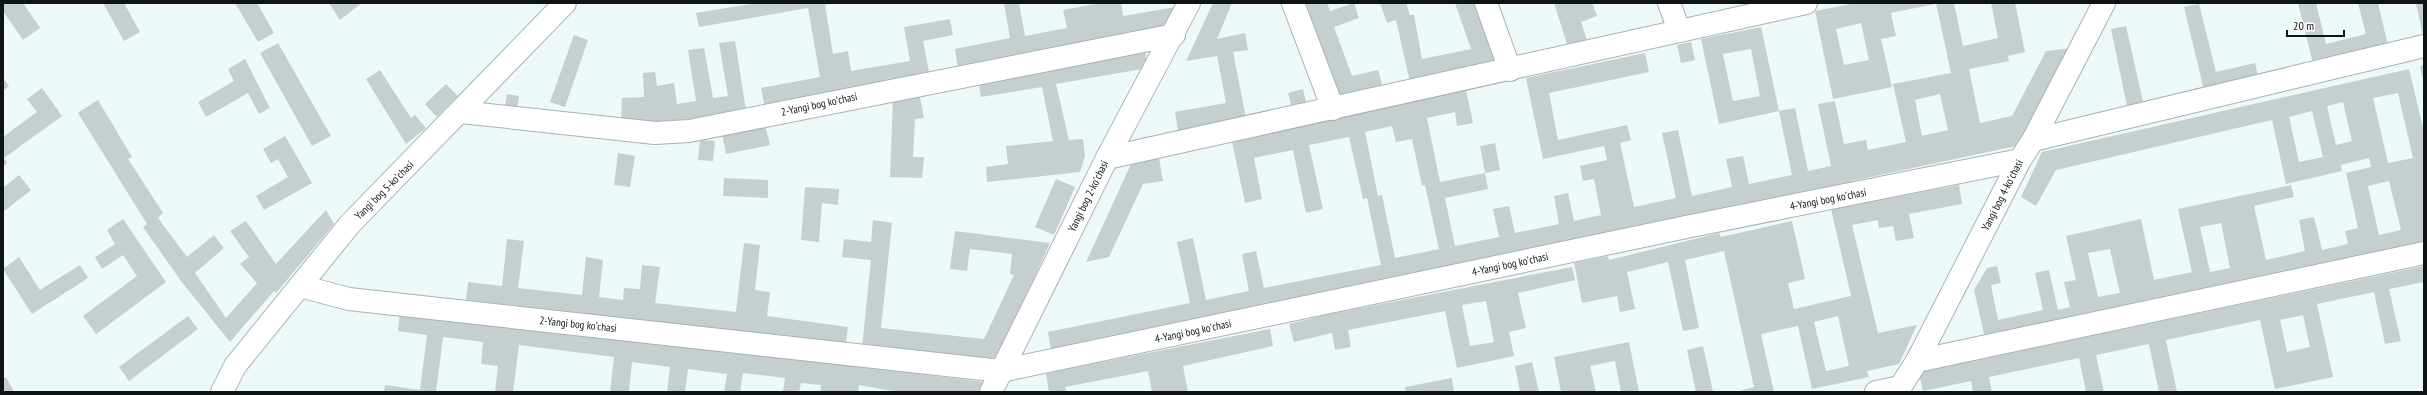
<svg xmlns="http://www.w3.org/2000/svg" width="2427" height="395" font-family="'PT Sans Narrow',sans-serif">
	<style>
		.building { fill: #c5cfcf; fill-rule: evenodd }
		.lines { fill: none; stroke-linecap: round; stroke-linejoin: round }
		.minor-casing { stroke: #a8b2b2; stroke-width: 24 }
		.minor { stroke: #fff; stroke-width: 22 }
		.labels { text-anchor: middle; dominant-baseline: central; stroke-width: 4; stroke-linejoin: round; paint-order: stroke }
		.street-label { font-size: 11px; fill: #0f1313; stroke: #fff }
	</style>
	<rect width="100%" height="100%" fill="#edf8f8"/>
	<!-- building -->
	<g class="building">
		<polygon points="3,3 23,3 40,28 23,40 3,11"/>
		<polygon points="103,3 124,3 140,32 124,41"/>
		<polygon points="235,3 257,3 274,33 258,42"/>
		<polygon points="329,3 362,3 340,20"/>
		<polygon points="757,3 834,3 825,5 833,54 848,51 851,71 910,61 904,27 950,19 953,35 923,41 930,77 765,108 761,88 820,77 808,8 699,27 696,13"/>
		<polygon points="1004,3 1019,3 1025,36 1067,28 1063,10 1101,3 1121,3 1123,16 1176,7 1167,27 958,69 955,49 1010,38"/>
		<polygon points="1213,3 1232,3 1217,39 1245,33 1248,50 1233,52 1246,118 1178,131 1175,112 1226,103 1217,56 1186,61"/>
		<polygon points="1306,3 1327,3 1330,11 1354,3 1359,18 1334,27 1352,76 1378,70 1383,88 1340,98"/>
		<polygon points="1380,3 1406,3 1410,15 1414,15 1422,59 1471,49 1455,3 1476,3 1496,63 1410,82 1396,20 1387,23"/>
		<polygon points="1554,3 1592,3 1597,16 1581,22 1588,43 1568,47"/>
		<path d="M 1856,3 L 1935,4 L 1891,13 L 1896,36 L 1881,39 L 1892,87 L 1833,99 L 1815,11 ZM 1861,23 L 1869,60 L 1844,65 L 1836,29 Z"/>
		<path d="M 1936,3 L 1954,3 L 1963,46 L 1998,38 L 1991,3 L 2015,3 L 2025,52 L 2008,56 L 2009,61 L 1969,69 L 1980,123 L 2012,116 L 2046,51 L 2071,48 L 2021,145 L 1852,181 L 1852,183 L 1796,195 L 1796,193 L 1051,350 L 1048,332 L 1190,303 L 1177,242 L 1193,238 L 1206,300 L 1249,291 L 1242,254 L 1256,251 L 1264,288 L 1381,265 L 1367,198 L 1363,199 L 1349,137 L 1309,145 L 1323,209 L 1306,213 L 1293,150 L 1254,158 L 1262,199 L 1245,203 L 1232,142 L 1466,90 L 1473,123 L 1457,126 L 1455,112 L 1427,118 L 1440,182 L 1485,173 L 1480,146 L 1495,143 L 1500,170 L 1485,173 L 1488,189 L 1445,198 L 1455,246 L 1499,237 L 1493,209 L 1509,206 L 1515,233 L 1559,224 L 1554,196 L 1568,193 L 1574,221 L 1601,215 L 1594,179 L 1583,181 L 1580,166 L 1607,160 L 1604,146 L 1543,159 L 1526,78 L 1645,53 L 1649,72 L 1549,93 L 1558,140 L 1627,125 L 1631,140 L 1620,143 L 1634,207 L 1676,198 L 1662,133 L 1678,130 L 1692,196 L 1732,187 L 1726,159 L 1743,156 L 1749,184 L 1792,175 L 1779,111 L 1719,124 L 1701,39 L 1761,27 L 1779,111 L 1795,108 L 1808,171 L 1831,166 L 1818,104 L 1835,101 L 1844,144 L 1866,140 L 1868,150 L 1906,142 L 1893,84 L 1951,73 ZM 1751,49 L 1760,96 L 1733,101 L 1723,54 ZM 1940,94 L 1948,130 L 1922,136 L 1915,100 ZM 1392,126 L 1396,142 L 1412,139 L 1422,186 L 1425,185 L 1439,249 L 1395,258 L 1382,195 L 1378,196 L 1365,132 Z"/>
		<polygon points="2298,3 2316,3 2326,44 2366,34 2358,3 2378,3 2389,50 2314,67"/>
		<polygon points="2416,3 2424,3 2424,36 2423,36"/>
		<polygon points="2199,4 2216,72 2255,63 2258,76 2204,90 2184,7"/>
		<polygon points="2126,26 2143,102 2127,106 2111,29"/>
		<polygon points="574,35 588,40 565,107 550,102"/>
		<polygon points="735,41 746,110 663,123 621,122 622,98 644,97 643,73 655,72 657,86 674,83 677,104 696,101 688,50 704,48 713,98 728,96 719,43"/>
		<polygon points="1691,42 1695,60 1681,63 1677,45"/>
		<polygon points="278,43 331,136 312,146 260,53"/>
		<polygon points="1145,50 1148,68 1056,84 1069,140 1083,139 1085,156 1080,172 987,182 986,167 1008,164 1006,146 1053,141 1042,87 981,97 978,78"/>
		<polygon points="245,59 270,108 259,114 248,93 206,117 198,102 234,81 228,69"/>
		<polygon points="2424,65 2424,80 2423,80 2420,66"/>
		<path d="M 2409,69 L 2424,132 L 2424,245 L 1986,343 L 1974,290 L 1987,268 L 1997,266 L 2001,283 L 1991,285 L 1998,320 L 2043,310 L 2035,273 L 2049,270 L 2058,310 L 2070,307 L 2064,282 L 2076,280 L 2066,236 L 2141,219 L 2154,280 L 2192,272 L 2178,209 L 2291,185 L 2294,197 L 2254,206 L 2266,260 L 2305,251 L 2299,220 L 2314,217 L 2322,250 L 2348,244 L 2345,231 L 2358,228 L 2346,173 L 2371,167 L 2369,158 L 2341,165 L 2342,171 L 2286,184 L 2272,120 L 2056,170 L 2036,206 L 2021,197 L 2042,152 ZM 2398,93 L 2413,158 L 2388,163 L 2373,98 ZM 2343,102 L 2352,141 L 2336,145 L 2327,106 ZM 2312,111 L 2323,157 L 2299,162 L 2289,117 ZM 2389,181 L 2401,230 L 2379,235 L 2368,186 ZM 2221,223 L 2230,268 L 2210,272 L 2200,227 ZM 2110,249 L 2120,293 L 2098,297 L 2088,253 Z"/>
		<polygon points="380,70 411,118 415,115 426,128 406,144 366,79"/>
		<polygon points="3,78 9,86 3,91"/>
		<polygon points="446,84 458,96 437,117 425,104"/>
		<polygon points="42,88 62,116 4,158 7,163 3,167 3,137 37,112 27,99"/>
		<polygon points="1303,89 1306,102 1291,105 1288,93"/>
		<polygon points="919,92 924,118 915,119 913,157 924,157 922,178 890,177 893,98"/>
		<polygon points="507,94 519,96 517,109 505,107"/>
		<polygon points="98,100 132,157 128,159 163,213 158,218 187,257 214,235 224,248 195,273 226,318 257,283 240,264 249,257 230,231 246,221 276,264 326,210 334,224 276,293 274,291 230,342 181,281 143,227 147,224 78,113"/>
		<polygon points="765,125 770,145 726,154 722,134"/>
		<polygon points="285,136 312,183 264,210 256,196 288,177 278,159 271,163 263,149"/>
		<polygon points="700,140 715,141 713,161 698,160"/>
		<polygon points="618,153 635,156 630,187 614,185"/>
		<polygon points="1159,158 1163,181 1143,184 1109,257 1086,262 1131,164"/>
		<polygon points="19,175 31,190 3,212 3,188"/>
		<polygon points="724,178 768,180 768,198 723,196"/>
		<polygon points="1056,179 1075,187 1054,235 1035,227"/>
		<path d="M 1959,185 L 1962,204 L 1909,214 L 1914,238 L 1896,241 L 1893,226 L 1879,228 L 1878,220 L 1852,225 L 1878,333 L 1917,325 L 1899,364 L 1867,371 L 1869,377 L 1812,389 L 1798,326 L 1761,334 L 1774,392 L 1736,392 L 1754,387 L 1724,251 L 1685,260 L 1699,328 L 1683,331 L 1668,262 L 1627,272 L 1635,309 L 1620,312 L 1617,296 L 1582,303 L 1574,263 L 1608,256 L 1609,260 L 1719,233 L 1721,237 L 1792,221 L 1805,279 L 1788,283 L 1794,309 L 1851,296 L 1831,209 ZM 1838,316 L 1849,366 L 1826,371 L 1814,322 Z"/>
		<polygon points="805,187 839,189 838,205 822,203 819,242 801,240"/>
		<polygon points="123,219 166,282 96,334 83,316 137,276 123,255 102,269 95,257 115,244 107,230"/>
		<polygon points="873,220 892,223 881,328 984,339 1014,275 1010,274 1012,254 970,249 967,271 950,269 955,231 1050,243 997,359 862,347 871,260 842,257 844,239 871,242"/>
		<polygon points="507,239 524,241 518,288 582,295 586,257 603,260 599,297 623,300 624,288 640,289 642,265 660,267 655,303 736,312 744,243 760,245 755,290 770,292 767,316 848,327 846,344 466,300 468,282 502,286"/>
		<polygon points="19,257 40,290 80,265 88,278 32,314 3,269"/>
		<path d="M 2424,266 L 2424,282 L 2389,289 L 2401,341 L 2385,344 L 2374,292 L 2317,304 L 2333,377 L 2275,389 L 2260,320 L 2166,340 L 2177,392 L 2159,392 L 2149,344 L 2096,355 L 2104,392 L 2086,392 L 2079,358 L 1989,377 L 1992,392 L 1973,392 L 1971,381 L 1923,391 L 1919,372 ZM 2303,315 L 2310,347 L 2287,352 L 2280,320 Z"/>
		<path d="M 1572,267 L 1575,280 L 1518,293 L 1526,328 L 1509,332 L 1514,356 L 1457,368 L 1445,311 L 1348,330 L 1351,347 L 1335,350 L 1332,333 L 1294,342 L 1289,324 L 1329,314 ZM 1486,301 L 1494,342 L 1470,346 L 1462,305 Z"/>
		<polygon points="400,312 616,340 616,337 985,382 980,392 898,392 859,385 858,392 820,392 821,385 801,383 799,392 783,392 785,378 743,373 740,392 724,392 727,374 688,369 685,392 667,392 670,367 632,362 629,392 610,392 614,357 519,345 513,392 495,392 498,366 481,364 483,342 443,337 436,392 384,392 385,385 420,390 427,335 398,331"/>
		<polygon points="188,316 198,329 129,381 119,367"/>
		<polygon points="1270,329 1273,346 1183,366 1188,392 1152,392 1148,371 1065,387 1066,392 1049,392 1046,373"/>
		<polygon points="1629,342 1639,392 1621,392 1615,361 1590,366 1596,392 1561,392 1554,357"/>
		<polygon points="1703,346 1713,392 1696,392 1687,350"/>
		<polygon points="1532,362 1539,392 1520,392 1515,366"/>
		<polygon points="6,377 14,392 3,392 3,379"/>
		<polygon points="1452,378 1454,392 1406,392 1405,387"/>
	</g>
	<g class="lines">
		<defs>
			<g id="minor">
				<polyline points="1293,3 1333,109"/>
				<polyline points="1486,3 1510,70"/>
				<polyline points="1669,3 1679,30"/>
				<polyline points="461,112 655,133 689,131 1174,35"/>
				<polyline points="2033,140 2424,46"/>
				<polyline points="1107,158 1806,3"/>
				<polyline points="300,286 349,299 1001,371 1691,226 2020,160"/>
				<polyline points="1917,361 2424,253"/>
				<polyline points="222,392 235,366 350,224 565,3"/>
				<polyline points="991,392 1107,158 1189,3"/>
				<polyline points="1876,392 1900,387"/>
				<polyline points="1897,392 1917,361 2020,160 2033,140 2104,3"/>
			</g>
		</defs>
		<!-- minor casing -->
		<use href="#minor" class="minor-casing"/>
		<!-- minor -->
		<use href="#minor" class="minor"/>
	</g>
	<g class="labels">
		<!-- street labels -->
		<g class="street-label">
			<text transform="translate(819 104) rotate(-12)">2-Yangi bog koʼchasi</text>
			<text transform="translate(384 190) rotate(-45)">Yangi bog 5-koʼchasi</text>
			<text transform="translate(2002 195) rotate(-63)">Yangi bog 4-koʼchasi</text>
			<text transform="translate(1088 196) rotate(-64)">Yangi bog 2-koʼchasi</text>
			<text transform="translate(1828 199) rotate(-11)">4-Yangi bog koʼchasi</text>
			<text transform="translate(1510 264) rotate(-12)">4-Yangi bog koʼchasi</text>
			<text transform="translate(578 324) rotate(6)">2-Yangi bog koʼchasi</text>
			<text transform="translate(1193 331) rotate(-12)">4-Yangi bog koʼchasi</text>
		</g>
	</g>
	<!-- border -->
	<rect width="2427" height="395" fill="none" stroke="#0f1313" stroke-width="8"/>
	<!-- scale -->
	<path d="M2287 30v6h57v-6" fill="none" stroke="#0f1313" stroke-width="2"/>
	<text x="2293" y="30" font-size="12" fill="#0f1313" stroke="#ffffff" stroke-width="3" paint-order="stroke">20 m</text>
</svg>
